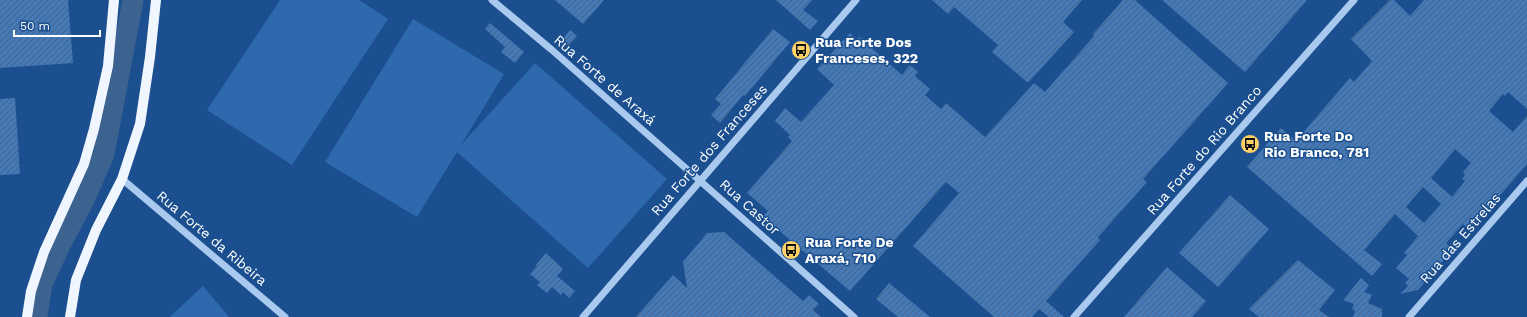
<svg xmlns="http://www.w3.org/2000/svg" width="1527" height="317" font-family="'Work Sans',sans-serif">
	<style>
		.pitch { fill: #2e69ad }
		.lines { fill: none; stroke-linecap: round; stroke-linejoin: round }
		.river { stroke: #3c6290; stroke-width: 21 }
		.building { fill: url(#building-hatch); fill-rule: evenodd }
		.minor { stroke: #a9c9ee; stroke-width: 7 }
		.major { stroke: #f0f6ff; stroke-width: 10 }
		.labels { text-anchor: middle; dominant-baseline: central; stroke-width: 3; stroke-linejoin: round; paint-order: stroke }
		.poi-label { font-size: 14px; font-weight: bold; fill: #fff; stroke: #1b4f8f; text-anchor: start }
		.street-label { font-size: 14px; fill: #fff; stroke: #1b4f8f }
	</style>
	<defs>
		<pattern id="building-hatch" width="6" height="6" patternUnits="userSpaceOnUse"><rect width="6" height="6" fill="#4478b7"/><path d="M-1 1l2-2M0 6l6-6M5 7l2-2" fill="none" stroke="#486282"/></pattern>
	</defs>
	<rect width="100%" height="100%" fill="#1b4f8f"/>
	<!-- pitch -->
	<g class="pitch">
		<polygon points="280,0 359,0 388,19 292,165 207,110"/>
		<polygon points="413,19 504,74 461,145 535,63 667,179 588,268 457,152 417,217 325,162"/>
		<polygon points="203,286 229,317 170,317"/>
	</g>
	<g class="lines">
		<!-- river -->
		<polyline class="river" points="37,317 42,284 61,243 84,200 104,154 133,0"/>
	</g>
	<!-- building -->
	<g class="building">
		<polygon points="0,0 68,0 73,63 0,68"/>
		<polygon points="555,0 604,0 583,24"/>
		<polygon points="776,0 812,0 803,10 818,21 810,30"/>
		<polygon points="932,0 1082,0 1063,22 1074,32 1028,83 992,52 998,45 954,7 948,14"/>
		<polygon points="1123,0 1135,0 1228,83 1143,179 1147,182 1098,237 1100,240 1046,301 1064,317 1049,317 1039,309 1032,317 994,317 913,246 959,193 946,182 850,291 763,217 768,211 747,193 792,141 788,137 790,135 775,121 785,108 801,122 834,85 817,69 850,33 857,40 859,37 902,75 910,65 918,72 915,76 930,89 925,95 941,109 946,103 985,137 1034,83 1045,92 1094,36 1093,34"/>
		<polygon points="1162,0 1307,0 1245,72"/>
		<path d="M 1390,0 L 1394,0 L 1410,16 L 1424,0 L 1527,0 L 1527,109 L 1508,92 L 1505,96 L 1503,94 L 1489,111 L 1513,132 L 1527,116 L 1527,164 L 1470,230 L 1463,224 L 1446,243 L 1453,249 L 1418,290 L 1400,294 L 1408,286 L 1405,283 L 1409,279 L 1396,268 L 1407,255 L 1404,253 L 1418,236 L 1395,214 L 1364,250 L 1382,264 L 1372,276 L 1247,167 L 1281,128 L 1296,141 L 1350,78 L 1354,82 L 1372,61 L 1351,39 ZM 1455,149 L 1471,163 L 1463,172 L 1465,175 L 1462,179 L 1465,181 L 1452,197 L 1431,178 ZM 1423,187 L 1441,204 L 1424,223 L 1406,207 Z"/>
		<polygon points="490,23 524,52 515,63 501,52 505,47 485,29"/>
		<polygon points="773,29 790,42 745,96 743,95 720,123 711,115 721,104 715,99"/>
		<polygon points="570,30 577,36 568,46 562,40"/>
		<polygon points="15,98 20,174 0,175 0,99"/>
		<polygon points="1230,195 1269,229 1218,287 1179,253"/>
		<polygon points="724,232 803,301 809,295 819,304 813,310 821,317 636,317 673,275 687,288 683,262 707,233"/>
		<polygon points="546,253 563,269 557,276 575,291 569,298 563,292 561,295 552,287 547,293 537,285 540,282 530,274 537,266 536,265"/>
		<polygon points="1298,260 1335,290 1319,310 1329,317 1259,317 1249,309"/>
		<polygon points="1167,267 1206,301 1192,317 1124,317"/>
		<polygon points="1361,278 1369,285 1364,292 1372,295 1368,303 1382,309 1382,317 1353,317 1355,311 1352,309 1354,304 1343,300"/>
		<polygon points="889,283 930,317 898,317 876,299"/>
	</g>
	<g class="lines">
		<!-- minor -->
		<g class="minor">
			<polyline points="492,0 552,50 854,317"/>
			<polyline points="122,179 285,317"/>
			<polyline points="583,317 856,0"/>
			<polyline points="1074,317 1354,0"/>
			<polyline points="1409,317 1527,181"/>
		</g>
		<!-- major -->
		<g class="major">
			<polyline points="27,317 31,291 44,252 84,164 94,129 108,66 114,0"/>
			<polyline points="70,317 76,280 96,230 122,179 140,124 150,57 156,0"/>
		</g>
	</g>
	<!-- icons -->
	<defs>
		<symbol id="bus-disc" viewBox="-11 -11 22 22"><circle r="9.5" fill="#ffd166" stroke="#1b4f8f"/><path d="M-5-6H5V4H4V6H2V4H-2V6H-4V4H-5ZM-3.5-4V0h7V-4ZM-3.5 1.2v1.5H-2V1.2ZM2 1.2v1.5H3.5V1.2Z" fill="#111"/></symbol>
	</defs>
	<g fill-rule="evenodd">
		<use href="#bus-disc" x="790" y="39" width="22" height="22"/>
		<use href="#bus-disc" x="1239" y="133" width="22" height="22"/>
		<use href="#bus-disc" x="780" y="239" width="22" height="22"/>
	</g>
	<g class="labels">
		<!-- poi labels -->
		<g class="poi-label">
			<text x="815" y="42">Rua Forte Dos<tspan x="815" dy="16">Franceses, 322</tspan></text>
			<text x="1264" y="136">Rua Forte Do<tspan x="1264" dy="16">Rio Branco, 781</tspan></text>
			<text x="805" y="242">Rua Forte De<tspan x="805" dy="16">Araxá, 710</tspan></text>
		</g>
		<!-- street labels -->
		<g class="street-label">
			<text transform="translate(605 80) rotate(41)">Rua Forte de Araxá</text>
			<text transform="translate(709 150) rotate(-49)">Rua Forte dos Franceses</text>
			<text transform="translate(1204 150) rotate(-49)">Rua Forte do Rio Branco</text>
			<text transform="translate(750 207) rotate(42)">Rua Castor</text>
			<text transform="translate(212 238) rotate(40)">Rua Forte da Ribeira</text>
			<text transform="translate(1460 238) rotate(-49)">Rua das Estrelas</text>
		</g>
	</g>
	<!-- scale -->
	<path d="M14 30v6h86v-6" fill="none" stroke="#ffffff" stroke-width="2"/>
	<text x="20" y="30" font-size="12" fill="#ffffff" stroke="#1b4f8f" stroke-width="3" paint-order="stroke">50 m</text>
</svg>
